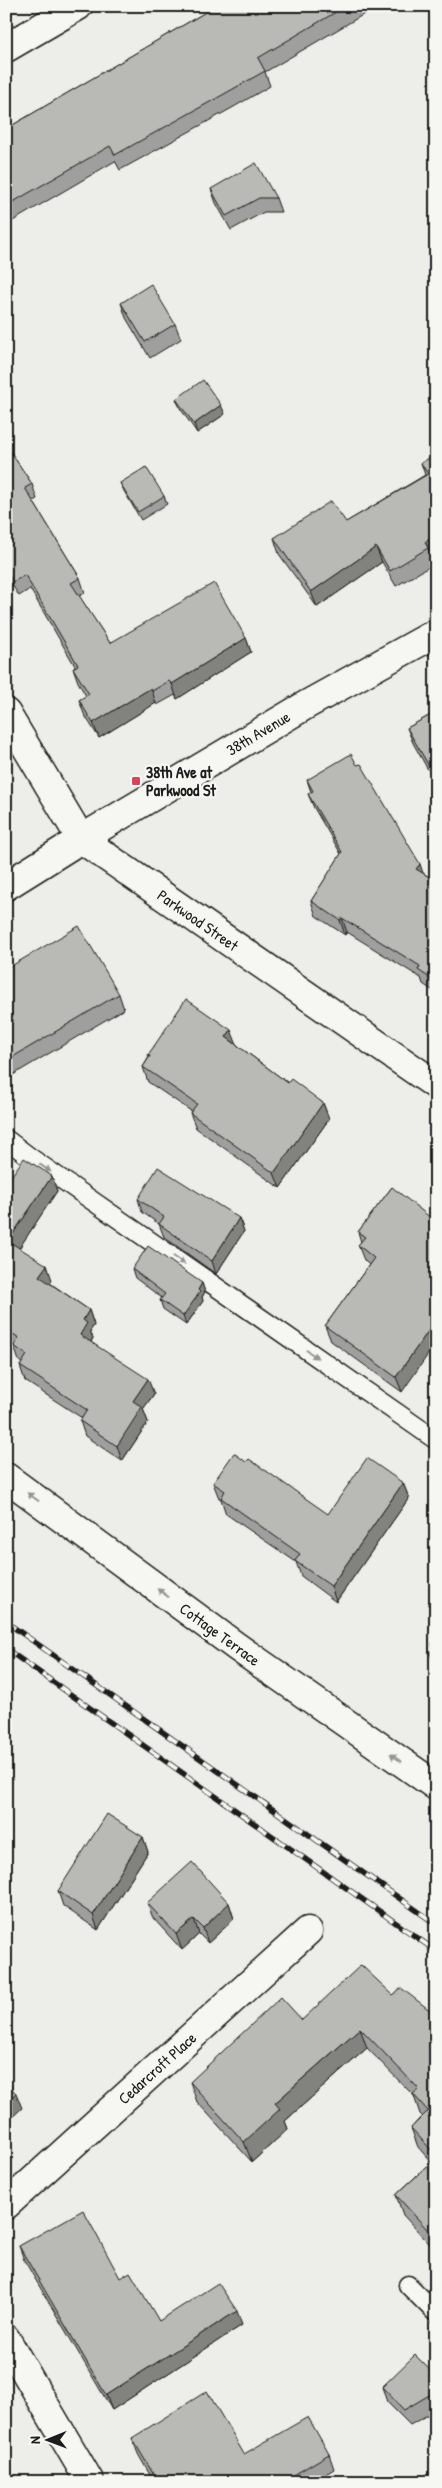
<svg xmlns="http://www.w3.org/2000/svg" width="442" height="2488" font-family="'Patrick Hand',sans-serif">
	<style>
		.lines { fill: none; stroke-linecap: round; stroke-linejoin: round }
		.lane-casing { stroke: #1c1c1c; stroke-width: 21 }
		.street-casing { stroke: #1c1c1c; stroke-width: 31 }
		.secondary-casing { stroke: #1c1c1c; stroke-width: 31 }
		.lane { stroke: #f6f6f2; stroke-width: 18 }
		.street { stroke: #f6f6f2; stroke-width: 28 }
		.secondary { stroke: #f6f6f2; stroke-width: 28 }
		.rail-casing { stroke: #1c1c1c; stroke-width: 5.5 }
		.rail { stroke: #f6f6f2; stroke-width: 4; stroke-dasharray: 11; stroke-linecap: butt }
		.wall { fill: #9f9f9d; stroke: #1c1c1c }
		.shaded-wall { fill: #82827f; stroke: #1c1c1c }
		.building { fill: #b9b9b6; stroke: #1c1c1c }
		.oneway { fill: #949492 }
		.poi-dot { fill: #d1495b; stroke: #f6f6f2; stroke-width: 2 }
		.labels { text-anchor: middle; dominant-baseline: central; stroke-width: 4.5; stroke-linejoin: round; paint-order: stroke }
		.street-label { font-size: 16px; fill: #1c1c1c; stroke: #f6f6f2 }
		.poi-label { font-size: 16px; font-weight: bold; fill: #1c1c1c; stroke: #f6f6f2; text-anchor: start }
	</style>
	<rect width="100%" height="100%" fill="#edede9"/>
	<filter id="ink" filterUnits="userSpaceOnUse"><feTurbulence type="fractalNoise" baseFrequency=".02" numOctaves="2"/><feDisplacementMap in="SourceGraphic" scale="10" xChannelSelector="R" yChannelSelector="G"/><feConvolveMatrix kernelMatrix="1 2 1 2 8 2 1 2 1" color-interpolation-filters="sRGB"/></filter>
	<g filter="url(#ink)">
		<g class="lines">
			<defs>
				<g id="lane">
					<polyline points="6,1139 31,1158 436,1440"/>
					<polyline points="408,2285 436,2313"/>
				</g>
				<g id="street">
					<polyline points="6,48 78,6"/>
					<polyline points="6,713 81,839 436,1085"/>
					<polyline points="6,1477 237,1647 436,1786"/>
					<polyline points="6,2205 308,1931"/>
					<polyline points="6,2339 90,2482"/>
				</g>
				<polyline id="secondary" points="6,886 81,839 306,705 436,633"/>
			</defs>
			<!-- lane casing -->
			<use href="#lane" class="lane-casing"/>
			<!-- street casing -->
			<use href="#street" class="street-casing"/>
			<!-- secondary casing -->
			<use href="#secondary" class="secondary-casing"/>
			<!-- lane -->
			<use href="#lane" class="lane"/>
			<!-- street -->
			<use href="#street" class="street"/>
			<!-- secondary -->
			<use href="#secondary" class="secondary"/>
			<defs>
				<g id="rail">
					<polyline points="6,1622 436,1924"/>
					<polyline points="6,1649 436,1951"/>
				</g>
			</defs>
			<!-- rail casing -->
			<use href="#rail" class="rail-casing"/>
			<!-- rail -->
			<use href="#rail" class="rail"/>
		</g>
		<!-- wall -->
		<g class="wall">
			<polygon points="216,6 378,6 265,72 270,86 232,108 120,170 115,161 6,225 6,129"/>
			<polygon points="211,189 276,198 281,212 264,212 231,230 216,203"/>
			<polygon points="121,303 175,324 181,339 150,358 126,318"/>
			<polygon points="176,399 225,414 197,433 180,408"/>
			<polygon points="6,445 32,484 37,499 33,501 80,578 85,593 79,596 110,643 246,638 251,652 177,699 175,695 157,705 156,703 99,738 84,714 79,700 86,696 78,682 73,668 75,666 30,589 19,596 6,575"/>
			<polygon points="436,454 431,556 434,564 396,586 382,562 317,607 279,554 274,538 346,522 425,475 421,463"/>
			<polygon points="120,483 164,496 167,504 141,520 124,491"/>
			<polygon points="436,712 436,784 413,743 407,728"/>
			<polygon points="307,780 423,873 436,881 436,993 423,984 421,978 347,932 345,935 316,916 311,901 341,854 314,808 308,794 311,792"/>
			<polygon points="6,969 119,994 124,1009 6,1079"/>
			<polygon points="237,1045 288,1083 323,1103 329,1119 280,1188 196,1128 190,1113 191,1111 148,1082 143,1067 149,1057 148,1055"/>
			<polygon points="52,1176 57,1191 19,1248 52,1280 50,1283 89,1310 94,1325 90,1331 93,1338 91,1342 154,1394 143,1409 148,1422 122,1461 85,1436 80,1421 82,1418 25,1381 20,1366 22,1363 19,1361 14,1346 6,1341 6,1184"/>
			<polygon points="392,1187 402,1392 331,1341 325,1326 369,1265 364,1260 358,1245 361,1242 358,1232"/>
			<polygon points="138,1199 239,1218 244,1231 216,1274 164,1237 159,1224 142,1212"/>
			<polygon points="132,1269 202,1283 205,1292 202,1297 203,1301 186,1325 163,1309 160,1300 162,1298 135,1278"/>
			<polygon points="213,1483 328,1514 403,1483 409,1498 336,1602 301,1576 296,1562 226,1514 221,1499 219,1498"/>
			<polygon points="436,1639 436,1669 430,1653 433,1648 432,1643"/>
			<polygon points="143,1837 148,1852 98,1930 63,1906 58,1891"/>
			<polygon points="147,1903 229,1903 234,1919 208,1943 199,1934 182,1950 153,1918"/>
			<polygon points="393,1995 436,2015 436,2251 403,2215 396,2195 431,2162 418,2147 411,2128 422,2116 420,2114 414,2096 367,2048 285,2121 288,2129 252,2162 197,2102 190,2082 302,2020"/>
			<polygon points="19,2246 120,2278 159,2321 242,2325 112,2410 24,2260"/>
			<polygon points="436,2376 436,2410 410,2425 387,2402 382,2387"/>
			<polygon points="132,2438 244,2454 329,2454 334,2469 313,2482 154,2482 138,2454"/>
		</g>
		<!-- shaded-wall -->
		<g class="shaded-wall">
			<polygon points="221,405 225,414 197,433 194,424"/>
			<polygon points="436,535 436,554 431,556 428,548 425,542"/>
			<polygon points="376,547 382,562 317,607 311,592"/>
			<polygon points="246,638 251,652 177,699 172,684"/>
			<polygon points="151,688 156,703 99,738 93,723"/>
			<polygon points="420,864 425,879 416,869"/>
			<polygon points="342,918 347,932 345,935 340,920"/>
			<polygon points="231,1030 237,1045 226,1037"/>
			<polygon points="323,1103 329,1119 280,1188 274,1173"/>
			<polygon points="52,1176 57,1191 14,1256 8,1241"/>
			<polygon points="239,1218 244,1231 216,1274 212,1261"/>
			<polygon points="47,1265 52,1280 45,1291 39,1276"/>
			<polygon points="202,1283 205,1292 202,1297 203,1301 186,1325 183,1316"/>
			<polygon points="89,1310 94,1325 90,1331 93,1338 85,1350 80,1335 83,1320"/>
			<polygon points="436,1320 436,1343 402,1392 396,1377"/>
			<polygon points="148,1379 154,1394 143,1409 148,1422 122,1461 117,1446 133,1401"/>
			<polygon points="403,1483 409,1498 336,1602 331,1586"/>
			<polygon points="143,1837 148,1852 98,1930 93,1915"/>
			<polygon points="229,1903 234,1919 208,1943 203,1928"/>
			<polygon points="194,1919 199,1934 182,1950 176,1934"/>
			<polygon points="360,2028 367,2048 285,2121 288,2129 252,2162 244,2142 275,2103"/>
			<polygon points="8,2076 13,2092 6,2087 6,2078"/>
			<polygon points="16,2093 22,2108 6,2123 6,2102"/>
			<polygon points="237,2311 242,2325 112,2410 106,2395"/>
		</g>
		<!-- building -->
		<g class="building">
			<polygon points="216,6 346,6 258,58 265,71 226,93 115,155 110,146 6,206 6,129"/>
			<polygon points="256,163 276,198 259,198 226,216 211,189"/>
			<polygon points="151,284 175,324 145,342 121,303"/>
			<polygon points="203,380 221,405 194,424 176,399"/>
			<polygon points="6,445 32,484 25,488 80,578 71,583 110,643 214,583 246,638 172,684 169,681 152,691 151,688 93,723 79,700 89,694 73,668 78,665 25,575 13,582 6,570"/>
			<polygon points="436,454 436,535 425,542 428,548 390,571 376,547 311,592 274,538 331,501 346,522 428,474 421,463"/>
			<polygon points="146,467 164,496 138,512 120,483"/>
			<polygon points="436,712 436,778 407,728"/>
			<polygon points="351,754 357,765 361,764 420,864 416,869 436,881 436,886 434,889 436,890 436,982 418,970 420,966 342,918 340,920 311,901 342,852 308,794 313,791 307,780"/>
			<polygon points="79,926 119,994 6,1061 6,969"/>
			<polygon points="186,999 231,1030 226,1037 288,1083 291,1079 323,1103 274,1173 190,1113 197,1104 143,1067 150,1056 148,1055"/>
			<polygon points="24,1158 52,1176 8,1241 47,1265 39,1276 89,1310 83,1320 87,1323 80,1335 148,1379 133,1401 142,1407 117,1446 80,1421 87,1410 20,1366 27,1355 14,1346 19,1338 6,1329 6,1184"/>
			<polygon points="158,1167 239,1218 212,1261 159,1224 164,1217 138,1199"/>
			<polygon points="392,1187 436,1222 436,1320 396,1377 325,1326 374,1258 358,1245 365,1237 358,1232"/>
			<polygon points="148,1246 202,1283 198,1290 200,1292 183,1316 160,1300 165,1294 132,1269"/>
			<polygon points="234,1453 246,1462 249,1459 328,1514 367,1458 403,1483 331,1586 295,1561 300,1554 221,1498 225,1491 213,1483"/>
			<polygon points="436,1639 436,1658 430,1653 435,1646 432,1643"/>
			<polygon points="107,1814 143,1837 93,1915 58,1891"/>
			<polygon points="192,1862 229,1903 203,1928 194,1919 176,1934 147,1903"/>
			<polygon points="361,1965 393,1995 401,1988 436,2015 436,2155 411,2128 428,2111 413,2094 419,2089 360,2028 275,2103 280,2109 244,2142 190,2082 281,1997 302,2020"/>
			<polygon points="6,2083 16,2093 6,2102"/>
			<polygon points="436,2158 436,2239 396,2195"/>
			<polygon points="83,2210 120,2278 130,2272 159,2321 218,2283 237,2311 106,2395 19,2246"/>
			<polygon points="415,2355 436,2376 436,2391 404,2410 382,2387"/>
			<polygon points="207,2391 244,2454 308,2417 329,2454 282,2482 158,2482 132,2438"/>
		</g>
		<!-- one-way arrows -->
		<defs><path id="oneway-solid" d="M-6-.8H1V-3.2L6.5 0L1 3.2V.8H-6Z" transform="scale(1.25)"/></defs>
		<g class="oneway">
			<use href="#oneway-solid" transform="translate(45 1168) rotate(34)"/>
			<use href="#oneway-solid" transform="translate(179 1260) rotate(35)"/>
			<use href="#oneway-solid" transform="translate(312 1354) rotate(35)"/>
			<use href="#oneway-solid" transform="translate(33 1497) rotate(-144)"/>
			<use href="#oneway-solid" transform="translate(163 1593) rotate(-144)"/>
			<use href="#oneway-solid" transform="translate(396 1758) rotate(-145)"/>
		</g>
	</g>
	<!-- markers -->
	<rect class="poi-dot" x="131" y="776" width="10" height="10" rx="2.5"/>
	<g class="labels">
		<!-- street labels -->
		<g class="street-label">
			<text transform="translate(258 733) rotate(-31)">38th Avenue</text>
			<text transform="translate(198 920) rotate(35)">Parkwood Street</text>
			<text transform="translate(220 1634) rotate(36)">Cottage Terrace</text>
			<text transform="translate(157 2068) rotate(-42)">Cedarcroft Place</text>
		</g>
		<!-- poi labels -->
		<g class="poi-label">
			<text x="146" y="772">38th Ave at<tspan x="146" dy="18">Parkwood St</tspan></text>
		</g>
	</g>
	<!-- margin -->
	<rect width="442" height="2488" fill="none" stroke="#f6f6f2" stroke-width="25"/>
	<rect x="12" y="12" width="417" height="2463" fill="none" stroke="#1c1c1c" stroke-width="2" filter="url(#ink)"/>
	<!-- north arrow -->
	<g transform="translate(48 2440) rotate(269)" stroke="#f6f6f2" stroke-width="4" paint-order="stroke">
	<path d="M0-4L9 19L0 12L-9 19Z" fill="#1c1c1c"/>
	<text y="-8" font-size="14" font-weight="bold" text-anchor="middle" fill="#1c1c1c">N</text>
	</g>
</svg>
